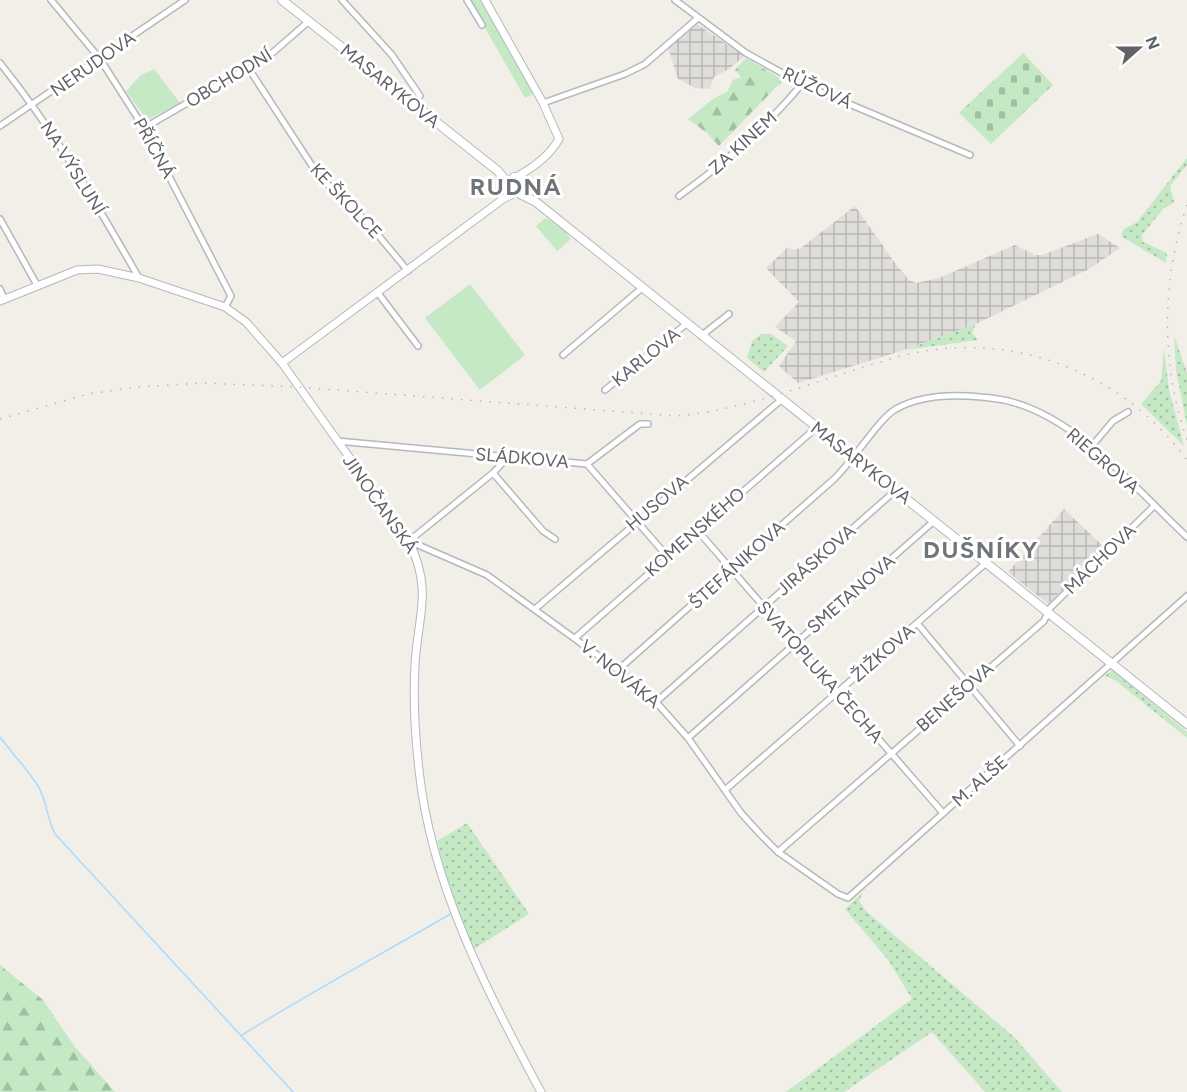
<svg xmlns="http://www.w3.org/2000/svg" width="1187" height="1092" font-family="Figtree,sans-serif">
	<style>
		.industrial { fill: url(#industrial-grid) }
		.grass { fill: url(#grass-dots) }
		.forest { fill: url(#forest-firs) }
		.cemetery { fill: url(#cemetery-stones) }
		.park { fill: #c5e8c5 }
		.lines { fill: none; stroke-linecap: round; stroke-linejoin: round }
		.stream { stroke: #aadaff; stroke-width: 1.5 }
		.minor-casing { stroke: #b5b8bc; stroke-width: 8 }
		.tertiary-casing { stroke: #b5b8bc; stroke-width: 9 }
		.secondary-casing { stroke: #b6babf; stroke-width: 10 }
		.minor { stroke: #fff; stroke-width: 5 }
		.tertiary { stroke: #fff; stroke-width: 7 }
		.secondary { stroke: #fff; stroke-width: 8 }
		.rail { stroke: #b6b7b8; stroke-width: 1.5; stroke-dasharray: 1.5 8; stroke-linecap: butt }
		.labels { text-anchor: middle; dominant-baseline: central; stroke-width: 6; stroke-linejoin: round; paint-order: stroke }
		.street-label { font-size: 18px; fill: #5f6368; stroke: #fff }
		.district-label { font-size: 24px; font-weight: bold; letter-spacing: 1.5px; fill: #70757a; stroke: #fff }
	</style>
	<defs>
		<pattern id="industrial-grid" width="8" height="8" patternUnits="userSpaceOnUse" patternTransform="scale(1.5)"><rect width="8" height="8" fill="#e0deda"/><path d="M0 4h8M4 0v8" fill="none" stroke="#b9b8b5"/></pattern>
		<pattern id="grass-dots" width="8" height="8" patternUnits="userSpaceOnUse" patternTransform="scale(1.5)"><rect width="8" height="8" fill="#c5e8c5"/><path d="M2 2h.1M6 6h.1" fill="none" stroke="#a3c0a4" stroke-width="1.8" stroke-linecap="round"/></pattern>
		<pattern id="forest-firs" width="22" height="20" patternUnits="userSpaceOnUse" patternTransform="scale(1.5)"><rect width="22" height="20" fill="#c5e8c5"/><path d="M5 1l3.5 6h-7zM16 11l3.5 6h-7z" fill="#a3c0a4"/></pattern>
		<pattern id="cemetery-stones" width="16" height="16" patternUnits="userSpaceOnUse" patternTransform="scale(1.5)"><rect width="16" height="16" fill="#c5e8c5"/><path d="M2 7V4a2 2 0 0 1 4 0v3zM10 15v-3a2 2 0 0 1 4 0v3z" fill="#a3c0a4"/></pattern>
	</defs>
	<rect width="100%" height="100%" fill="#f1efe8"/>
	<!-- industrial -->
	<g class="industrial">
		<polygon points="697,24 744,56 729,69 714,77 710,89 695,88 678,79 668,48"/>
		<polygon points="855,206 895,263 909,280 916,283 939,278 1015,245 1035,255 1042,255 1098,234 1120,248 1089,269 976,324 901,351 798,383 779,366 796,341 775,327 799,302 766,268 788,247 793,250 801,248"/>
		<polygon points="1064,509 1105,548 1048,604 1008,572"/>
	</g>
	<!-- grass -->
	<g class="grass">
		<polygon points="1187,158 1187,165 1170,186 1174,202 1163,209 1142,235 1143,242 1167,253 1166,263 1121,236 1124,229 1137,222"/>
		<polygon points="976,324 972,333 978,340 905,350"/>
		<polygon points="761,334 771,334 788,346 764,372 747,358 752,341"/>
		<polygon points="1174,335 1187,373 1187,426 1176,370"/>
		<polygon points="1164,349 1169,390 1184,446 1141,404 1161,381"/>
		<polygon points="1112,670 1187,732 1187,738 1115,680 1105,676"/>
		<polygon points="467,823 529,914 474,949 450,893 437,841"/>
		<polygon points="863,892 859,901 866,911 1014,1037 1062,1092 985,1092 932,1032 844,1092 786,1092 912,999 889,961 845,909"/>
	</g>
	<!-- forest -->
	<g class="forest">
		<path d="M 746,58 L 783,80 L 719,146 L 707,133 L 688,119 C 701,110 712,97 727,92 L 733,80 L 741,77 L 735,70 Z"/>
		<polygon points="0,965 43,1000 75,1047 115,1092 0,1092"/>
	</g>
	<!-- cemetery -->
	<polygon class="cemetery" points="1023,53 1053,85 991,144 959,113"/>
	<!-- park -->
	<g class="park">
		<polygon points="469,0 483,0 535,93 525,98"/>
		<polygon points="154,69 180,103 147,120 126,91 141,75"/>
		<polygon points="546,218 562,228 571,239 557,251 536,226"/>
		<polygon points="470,284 525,355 480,390 425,318"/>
	</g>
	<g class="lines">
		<!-- stream -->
		<g class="stream">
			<path d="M 0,737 C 12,753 27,769 38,786 C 47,801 47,819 55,834 L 293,1092"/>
			<path d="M 242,1035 C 311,992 382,954 452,913"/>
		</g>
		<defs>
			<g id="minor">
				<polyline points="51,0 100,59 144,128 231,296 225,307"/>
				<polyline points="342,0 392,55 420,96"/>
				<polyline points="467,0 482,25"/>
				<polyline points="675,0 746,53 802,84 970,155"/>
				<path d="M 0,63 C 54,130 96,203 139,278"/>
				<polyline points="249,69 318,175 368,223 408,271"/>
				<polyline points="543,103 625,74 645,64 698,18"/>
				<polyline points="0,126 185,0"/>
				<polyline points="144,128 270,55 309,21"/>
				<path d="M 679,196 C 725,163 766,127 802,84"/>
				<polyline points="0,219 37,285"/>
				<polyline points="0,289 4,299"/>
				<polyline points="378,293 418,346"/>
				<polyline points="701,336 729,314"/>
				<polyline points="563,355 642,288"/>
				<polyline points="605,390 686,324"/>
				<polyline points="337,441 587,464 667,556"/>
				<polyline points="1091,447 1113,421 1128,412"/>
				<polyline points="508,457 493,473 409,541 487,575 618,670 656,702 688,738 741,813 761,835 778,852 838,894 848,898 1187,596"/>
				<polyline points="587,464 640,424 648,424"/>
				<polyline points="493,473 543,531 555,539"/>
				<polyline points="698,531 943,813"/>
				<polyline points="535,609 781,400"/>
				<polyline points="917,623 1020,746"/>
				<polyline points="575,638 816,428"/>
				<path d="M 618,670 C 690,606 761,543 833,480 C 852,463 879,418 896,409 C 917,397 944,395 967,396 C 982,397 998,398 1012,402 C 1079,420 1138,491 1187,537"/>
				<polyline points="656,702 896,490"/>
				<polyline points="688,738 934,521"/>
				<polyline points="725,790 986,563"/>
				<polyline points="778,852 1044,621 1050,608 1154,506"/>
			</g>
			<g id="tertiary">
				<path d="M 485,0 L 543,103 L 559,139 C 550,155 534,167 518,176"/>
				<path d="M 0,301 L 77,270 L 98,269 L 139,278 L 225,307 L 246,322 L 282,363 L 409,541 C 433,592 418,613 415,665 C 413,700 415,735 419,770 C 431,885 487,991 541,1092"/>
				<polyline points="282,363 503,199 517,192"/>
			</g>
			<g id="secondary">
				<polyline points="282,0 498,171 514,191 536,202 1187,724"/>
				<polyline points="510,185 514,177 522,177 527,185 521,192"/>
			</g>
		</defs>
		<!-- minor casing -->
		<use href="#minor" class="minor-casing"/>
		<!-- tertiary casing -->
		<use href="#tertiary" class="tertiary-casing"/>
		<!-- secondary casing -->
		<use href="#secondary" class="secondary-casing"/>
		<!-- minor -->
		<use href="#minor" class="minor"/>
		<!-- tertiary -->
		<use href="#tertiary" class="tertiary"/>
		<!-- secondary -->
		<use href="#secondary" class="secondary"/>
		<!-- rail -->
		<g class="rail">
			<path d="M 1187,205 C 1161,280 1161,366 1187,440"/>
			<path d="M 0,419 L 88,394 L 137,387 L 202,383 L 297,387 L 676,416 C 754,409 826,376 901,356 C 1009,328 1122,371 1187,460"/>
		</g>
	</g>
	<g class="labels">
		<!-- street labels -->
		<g class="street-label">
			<text transform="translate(93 64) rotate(-35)">NERUDOVA</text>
			<text transform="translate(229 78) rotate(-31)">OBCHODNÍ</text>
			<text transform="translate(390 86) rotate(39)">MASARYKOVA</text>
			<text transform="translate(817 88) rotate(25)">RŮŽOVÁ</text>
			<text transform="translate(743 143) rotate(-42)">ZA KINEM</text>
			<text transform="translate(154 148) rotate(61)">PŘÍČNÁ</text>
			<text transform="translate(73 168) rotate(58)">NA VÝSLUNÍ</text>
			<text transform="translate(346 201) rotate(47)">KE ŠKOLCE</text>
			<text transform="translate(646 357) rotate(-39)">KARLOVA</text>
			<text transform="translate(522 458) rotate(5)">SLÁDKOVA</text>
			<text transform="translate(1103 461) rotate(41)">RIEGROVA</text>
			<text transform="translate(861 463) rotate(38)">MASARYKOVA</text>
			<text transform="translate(657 503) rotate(-40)">HUSOVA</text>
			<text transform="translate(380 504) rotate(55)">JINOČANSKÁ</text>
			<text transform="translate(695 532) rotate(-41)">KOMENSKÉHO</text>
			<text transform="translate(1100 559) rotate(-44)">MÁCHOVA</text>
			<text transform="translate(816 560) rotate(-41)">JIRÁSKOVA</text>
			<text transform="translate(737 565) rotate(-42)">ŠTEFÁNIKOVA</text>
			<text transform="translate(851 594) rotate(-41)">SMETANOVA</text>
			<text transform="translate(883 653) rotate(-41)">ŽIŽKOVA</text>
			<text transform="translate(820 672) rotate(49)">SVATOPLUKA ČECHA</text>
			<text transform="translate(620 674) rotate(39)">V. NOVÁKA</text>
			<text transform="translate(955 697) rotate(-41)">BENEŠOVA</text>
			<text transform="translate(980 781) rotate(-41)">M. ALŠE</text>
		</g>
		<!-- district labels -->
		<g class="district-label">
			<text x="516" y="186">RUDNÁ</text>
			<text x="981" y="549">DUŠNÍKY</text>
		</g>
	</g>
	<!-- north arrow -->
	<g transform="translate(1139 48) rotate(69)" stroke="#ffffff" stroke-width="4.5" paint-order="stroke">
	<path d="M0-4.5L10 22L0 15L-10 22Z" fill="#5f6368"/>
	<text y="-9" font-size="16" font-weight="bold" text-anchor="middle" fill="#5f6368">N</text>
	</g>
</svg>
